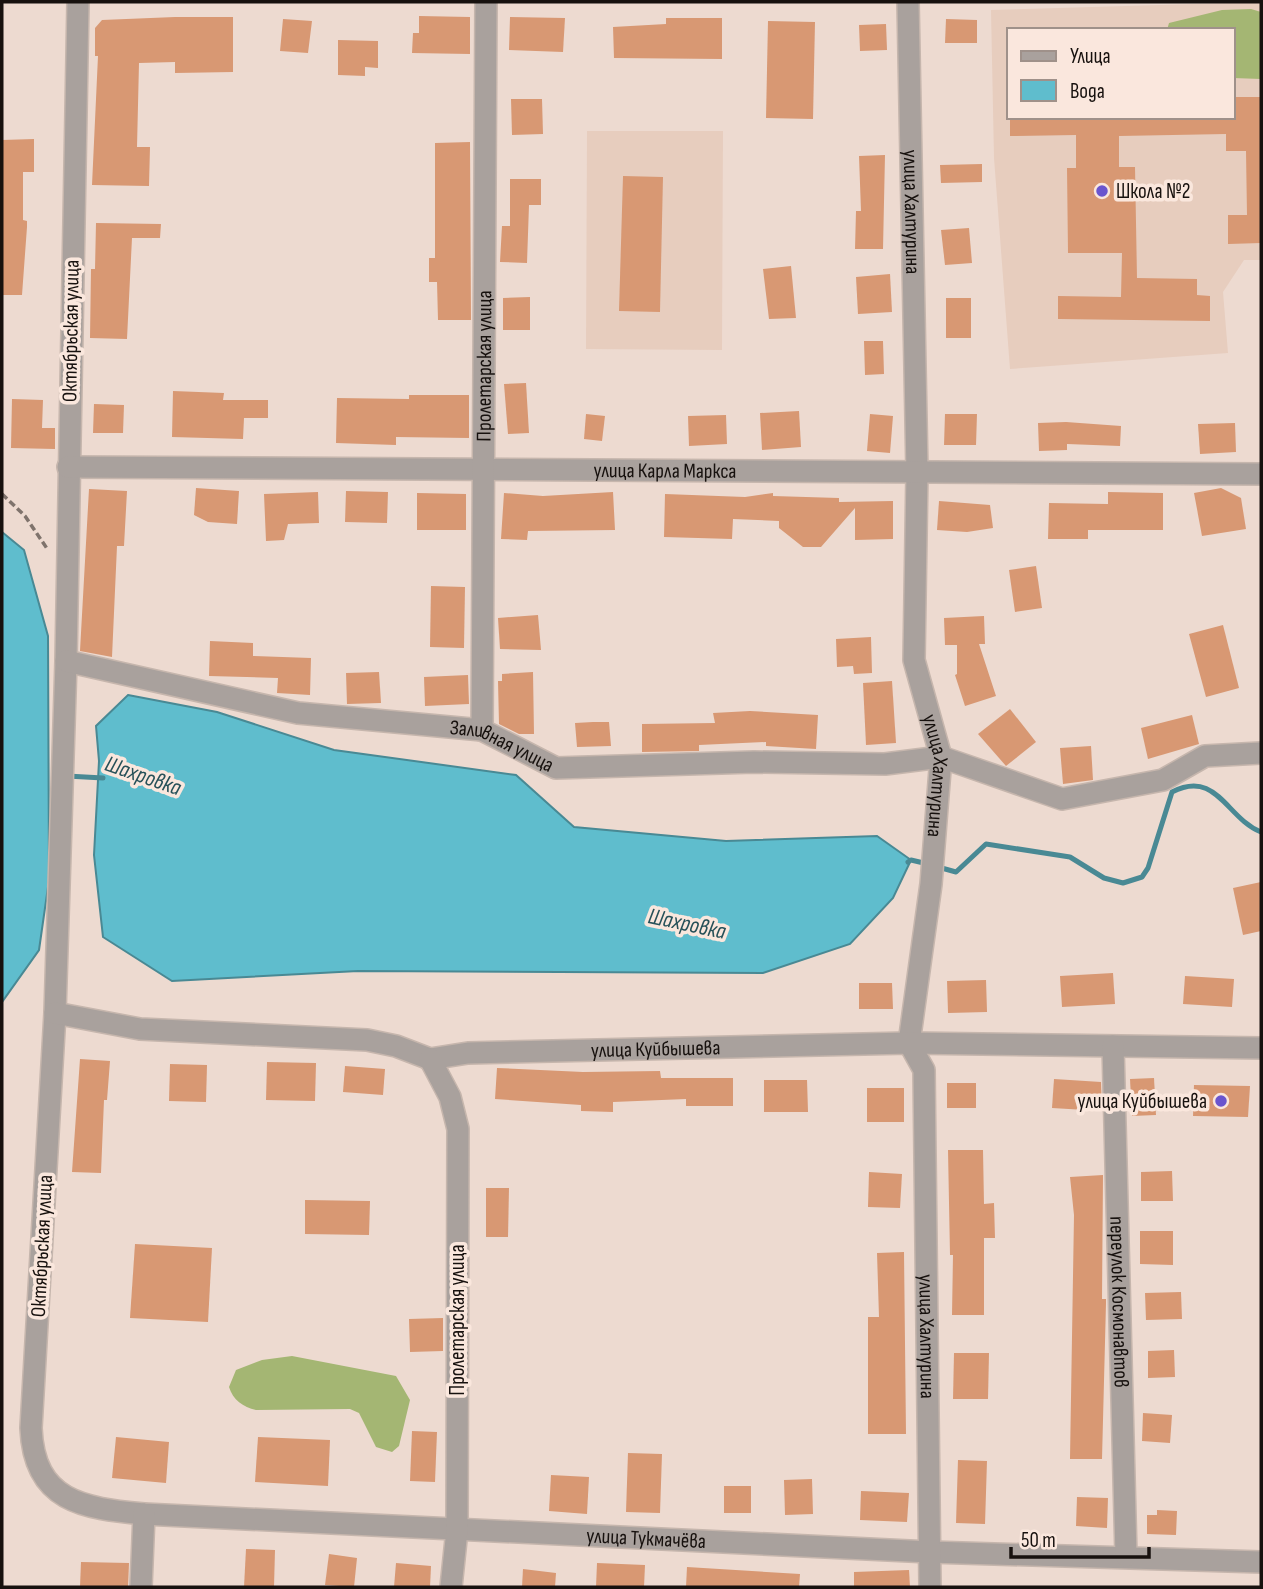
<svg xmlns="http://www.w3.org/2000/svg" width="1263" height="1589" font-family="'Sofia Sans Condensed',sans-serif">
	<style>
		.built { fill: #e7cdbe; fill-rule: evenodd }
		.forest { fill: #a4b673 }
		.water { fill: #5fbdcd; stroke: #498994; stroke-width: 2 }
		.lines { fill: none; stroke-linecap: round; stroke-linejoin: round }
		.stream { stroke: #498994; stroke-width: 5 }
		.building { fill: #d89873 }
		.minor-casing { stroke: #c6b6ad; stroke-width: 24 }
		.path { stroke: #7f736c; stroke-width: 3.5; stroke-dasharray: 7 3.5; stroke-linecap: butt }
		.minor { stroke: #a9a19d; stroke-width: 21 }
		.poi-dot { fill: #6a55ce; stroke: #fae7dd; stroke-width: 2.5 }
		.labels { text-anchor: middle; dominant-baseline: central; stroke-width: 7; stroke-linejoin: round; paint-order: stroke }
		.poi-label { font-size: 21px; fill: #17110e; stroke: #fae7dd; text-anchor: start }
		.street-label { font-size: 21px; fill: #17110e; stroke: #fae7dd }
		.water-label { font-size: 23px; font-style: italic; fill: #275159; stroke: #fae7dd }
	</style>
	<rect width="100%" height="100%" fill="#eddad0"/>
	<!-- built -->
	<g class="built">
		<path d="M 1261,2 L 1261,260 L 1244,260 L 1223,292 L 1228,353 L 1010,369 L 994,158 L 991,10 ZM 1009,30 L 1233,30 L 1233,117 L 1009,117 Z"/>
		<polygon points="587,131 723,131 722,350 586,349"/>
	</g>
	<!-- forest -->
	<g class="forest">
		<polygon points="1251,9 1261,12 1261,79 1233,78 1233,30 1167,30 1169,23 1222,10"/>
		<path d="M 292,1356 L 396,1376 L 410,1400 L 399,1446 L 392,1452 L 376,1447 L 359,1413 L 350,1409 L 256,1410 C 243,1407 233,1400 229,1387 L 236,1370 L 262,1360 Z"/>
	</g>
	<!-- water -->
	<g class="water">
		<polygon points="2,532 24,550 48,636 49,880 39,950 2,1002"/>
		<polygon points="128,695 217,712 334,750 516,775 574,827 726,841 877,836 911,860 893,898 850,944 763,973 358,971 172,981 103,937 94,855 99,761 96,726"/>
	</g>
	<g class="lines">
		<!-- stream -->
		<g class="stream">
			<polyline points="67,776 103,778"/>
			<polyline points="908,862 911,860 928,864"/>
			<path d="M 938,867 L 956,872 L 986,844 L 1070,857 L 1104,878 L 1123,883 L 1142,877 L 1148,868 L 1172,792 C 1217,769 1226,818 1261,832"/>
		</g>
	</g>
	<!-- building -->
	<g class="building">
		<polygon points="419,16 470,17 470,54 412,53 413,33 419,33"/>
		<polygon points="175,17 233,17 233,72 175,73 175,62 139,63 137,147 150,147 149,186 92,185 98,56 95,56 95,28 102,20"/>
		<polygon points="510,17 565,18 563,52 509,50"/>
		<polygon points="666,18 722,18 722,59 614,58 613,27 666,24"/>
		<polygon points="283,19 312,21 308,53 280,51"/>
		<polygon points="946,19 977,20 977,43 945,43"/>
		<polygon points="768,21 815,22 813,119 766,118"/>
		<polygon points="886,24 887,50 860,51 859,25"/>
		<polygon points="338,40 378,41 378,68 365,67 365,76 338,75"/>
		<polygon points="1233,97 1261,97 1261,243 1228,244 1228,215 1247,215 1246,151 1226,151 1226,134 1119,136 1119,167 1135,167 1137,278 1197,279 1197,295 1210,296 1210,321 1058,319 1058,296 1121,297 1122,253 1068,253 1067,168 1076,168 1076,135 1010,136 1010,117 1233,117"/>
		<polygon points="511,99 542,99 543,134 512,135"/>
		<polygon points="34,139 34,172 23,172 23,220 27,221 27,227 22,295 2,295 2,140"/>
		<polygon points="470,142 471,320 438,320 437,282 429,282 429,258 435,258 435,143"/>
		<polygon points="885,155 883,249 855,249 856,211 861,211 859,156"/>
		<polygon points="982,164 982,182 941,183 940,165"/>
		<polygon points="623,176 663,177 660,312 619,311"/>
		<polygon points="510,179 541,179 541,205 529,205 527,263 500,262 502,226 510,226"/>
		<polygon points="96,223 161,224 160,238 132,238 127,339 90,338 91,269 95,269"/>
		<polygon points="969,228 972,263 945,265 941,230"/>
		<polygon points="791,266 796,318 769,319 763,269"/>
		<polygon points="890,274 892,312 858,314 856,277"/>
		<polygon points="530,297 530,330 503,330 503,298"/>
		<rect x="946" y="298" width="25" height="40"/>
		<polygon points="864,341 883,341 884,374 865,375"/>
		<polygon points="526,383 529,433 508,434 504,384"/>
		<polygon points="173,391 224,393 223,400 268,400 268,418 244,418 243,439 172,437"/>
		<polygon points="409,395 469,395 469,438 396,437 396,445 336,443 337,398 409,399"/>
		<polygon points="12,399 43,400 42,428 55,428 55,449 11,448"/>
		<polygon points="94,404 124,405 123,433 93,433"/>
		<polygon points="799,411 801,447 762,450 760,413"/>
		<polygon points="586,414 605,416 602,441 584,439"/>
		<polygon points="870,414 893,416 890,453 867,451"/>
		<polygon points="945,414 977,414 976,445 944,445"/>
		<polygon points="726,415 727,444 689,446 688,416"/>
		<polygon points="1066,422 1121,426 1120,446 1067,444 1067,450 1039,451 1038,423"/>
		<polygon points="1235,423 1236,452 1200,454 1198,424"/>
		<polygon points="196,488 239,491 237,524 208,522 194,515"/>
		<polygon points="1221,488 1241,498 1246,529 1202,536 1194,493"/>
		<polygon points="89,489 127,491 124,546 117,546 112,657 80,651"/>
		<polygon points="346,491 388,492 387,523 345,522"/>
		<polygon points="318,492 319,523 288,524 284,540 266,541 264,494"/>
		<polygon points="613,492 615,530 528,531 527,540 501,539 504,493 543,496"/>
		<polygon points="1108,492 1163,493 1163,530 1088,530 1088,539 1048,539 1049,503 1108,504"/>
		<polygon points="417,493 466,494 466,530 417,530"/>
		<polygon points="773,493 773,496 839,498 839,502 893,501 893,539 855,540 855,508 821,547 803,547 779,528 779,521 733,519 732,539 664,537 665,494 745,497"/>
		<polygon points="939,501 990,505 993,528 967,532 937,530"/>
		<polygon points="1036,566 1042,608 1015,612 1009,570"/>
		<polygon points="431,586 465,587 464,648 430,647"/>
		<polygon points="538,615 541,650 500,649 498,618"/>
		<polygon points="984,616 985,644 979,644 996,696 965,706 955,675 957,674 957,645 945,645 944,618"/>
		<polygon points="1223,625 1239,688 1206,697 1189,634"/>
		<polygon points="871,637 872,673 854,674 853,666 837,667 836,639"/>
		<polygon points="210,641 253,643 253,656 311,658 310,695 277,693 278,678 209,676"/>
		<polygon points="379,672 381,703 347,704 346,673"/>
		<polygon points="533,672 534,734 519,734 499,724 498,681 502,681 502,674"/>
		<polygon points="468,675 469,704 425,706 424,677"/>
		<polygon points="892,681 896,743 866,745 863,683"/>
		<polygon points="1010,709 1036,742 1006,766 978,734"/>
		<polygon points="750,711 818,715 816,749 766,746 766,742 699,745 699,751 642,752 642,724 715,723 713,713"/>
		<polygon points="1192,715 1199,744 1148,759 1141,728"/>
		<polygon points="593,722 609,722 611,746 577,747 575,723"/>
		<polygon points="1091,746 1093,780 1063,784 1060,748"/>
		<polygon points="1261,882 1261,931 1243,935 1233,888"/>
		<polygon points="1113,973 1115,1004 1062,1007 1060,976"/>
		<polygon points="1185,976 1234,979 1232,1007 1183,1004"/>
		<polygon points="986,980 987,1012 948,1013 947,981"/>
		<polygon points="859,983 892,983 893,1009 859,1009"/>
		<polygon points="80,1059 110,1061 107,1100 104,1100 101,1173 72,1172"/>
		<polygon points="267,1062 316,1063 315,1101 266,1100"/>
		<polygon points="170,1064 207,1065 206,1102 169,1101"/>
		<polygon points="345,1066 385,1069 383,1095 343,1092"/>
		<polygon points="497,1068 583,1072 660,1071 661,1078 733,1078 733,1106 686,1106 686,1099 613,1102 613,1112 581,1111 581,1105 495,1099"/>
		<polygon points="1154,1078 1156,1115 1132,1116 1130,1079"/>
		<polygon points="1054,1079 1101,1082 1102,1111 1052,1108"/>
		<polygon points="764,1080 807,1080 808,1112 764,1112"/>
		<rect x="947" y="1083" width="29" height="25"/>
		<polygon points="1194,1085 1250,1086 1248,1117 1193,1116"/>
		<rect x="867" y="1088" width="37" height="34"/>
		<polygon points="948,1150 983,1150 984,1204 994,1203 995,1238 984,1238 984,1315 952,1315 953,1255 950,1255"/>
		<polygon points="1172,1171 1173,1201 1141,1201 1141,1172"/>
		<polygon points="869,1172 902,1174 900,1208 868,1207"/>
		<polygon points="1103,1175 1102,1299 1106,1299 1106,1303 1102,1459 1070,1459 1074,1215 1070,1177"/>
		<polygon points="486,1188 509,1188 508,1237 486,1237"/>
		<polygon points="305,1200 370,1201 369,1235 305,1234"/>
		<polygon points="1140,1231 1173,1231 1173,1265 1140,1264"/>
		<polygon points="135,1244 212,1248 208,1322 130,1318"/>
		<polygon points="904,1252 906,1434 868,1434 868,1317 879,1317 877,1253"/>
		<polygon points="1181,1292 1182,1319 1146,1320 1145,1293"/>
		<polygon points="443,1318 443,1351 410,1352 409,1319"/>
		<polygon points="1174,1350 1175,1377 1148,1378 1148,1351"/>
		<polygon points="954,1353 989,1353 988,1399 953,1399"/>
		<polygon points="1143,1413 1172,1415 1170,1443 1142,1441"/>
		<polygon points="412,1431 437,1432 435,1482 410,1481"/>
		<polygon points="116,1437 169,1442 166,1483 112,1478"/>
		<polygon points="258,1437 330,1440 328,1486 255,1482"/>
		<polygon points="628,1453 662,1454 660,1513 626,1512"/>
		<polygon points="958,1460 987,1461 985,1524 956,1523"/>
		<polygon points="551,1475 589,1477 587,1514 549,1511"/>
		<polygon points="812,1479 813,1514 785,1515 784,1480"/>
		<rect x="724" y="1486" width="27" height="27"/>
		<polygon points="861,1491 909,1493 907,1522 860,1520"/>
		<polygon points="1077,1497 1108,1498 1107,1528 1076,1526"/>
		<polygon points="1157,1510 1177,1511 1176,1535 1147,1534 1147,1515 1157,1515"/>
		<polygon points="246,1549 275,1550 274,1587 244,1587"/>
		<polygon points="329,1554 357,1558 354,1587 325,1585"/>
		<polygon points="81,1562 129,1563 128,1587 80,1587"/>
		<polygon points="396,1563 431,1566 430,1587 394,1587"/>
		<polygon points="597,1563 645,1565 644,1587 596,1587"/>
		<polygon points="687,1567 800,1574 799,1587 686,1587"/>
		<polygon points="523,1569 556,1573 555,1587 522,1587"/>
		<polygon points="909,1570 910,1587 854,1587 854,1572"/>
	</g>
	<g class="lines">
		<defs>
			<g id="minor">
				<path id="s1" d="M 78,2 L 66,661 L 55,1013 L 31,1428 C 34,1502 83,1508 144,1514 L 930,1552 L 1261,1562"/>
				<path id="s2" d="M 908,2 L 917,472 L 914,660 L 941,757 L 931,884 L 909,1043 L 924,1070 L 930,1587"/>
				<path id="s3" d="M 68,467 L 1261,474"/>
				<path id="s4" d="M 66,661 L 298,713 L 482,730 L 556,768 L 754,762 L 885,764 L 941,757 L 1062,799 L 1163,780 L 1205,756 L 1261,753"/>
				<path id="s5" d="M 482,730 L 486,2"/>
				<path id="s6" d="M 55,1013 L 140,1029 L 367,1040 L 396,1046 L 430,1059 L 468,1053 L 909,1043 L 1261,1048"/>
				<path id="s7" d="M 1113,1046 L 1126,1556"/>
				<polyline points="430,1059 450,1097 458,1129 457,1530 451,1587"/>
				<polyline points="141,1587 144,1514"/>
			</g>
		</defs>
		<!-- minor casing -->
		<use href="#minor" class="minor-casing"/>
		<!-- path -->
		<polyline class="path" points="2,494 25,516 48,550"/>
		<!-- minor -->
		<use href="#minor" class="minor"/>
	</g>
	<!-- markers -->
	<g class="poi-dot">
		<circle cx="1102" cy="191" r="7"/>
		<circle cx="1221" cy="1101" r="7"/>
	</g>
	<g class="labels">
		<!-- poi labels -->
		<g class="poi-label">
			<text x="1116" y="191">Школа №2</text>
			<text x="1207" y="1101" text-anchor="end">улица Куйбышева</text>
		</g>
		<!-- street labels -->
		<g class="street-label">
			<text stroke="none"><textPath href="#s2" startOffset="210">улица Халтурина</textPath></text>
			<text transform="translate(71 331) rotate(-89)">Октябрьская улица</text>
			<text stroke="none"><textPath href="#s5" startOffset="364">Пролетарская улица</textPath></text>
			<text stroke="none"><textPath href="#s3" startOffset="597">улица Карла Маркса</textPath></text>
			<text stroke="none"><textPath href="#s4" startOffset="446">Заливная улица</textPath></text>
			<text stroke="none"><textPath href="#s2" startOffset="777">улица Халтурина</textPath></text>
			<text stroke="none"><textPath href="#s6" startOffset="606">улица Куйбышева</textPath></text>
			<text transform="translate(42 1246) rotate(-87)">Октябрьская улица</text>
			<text stroke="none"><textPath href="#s7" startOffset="256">переулок Космонавтов</textPath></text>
			<text transform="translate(457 1320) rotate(-90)">Пролетарская улица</text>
			<text stroke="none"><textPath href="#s2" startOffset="1344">улица Халтурина</textPath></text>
			<text stroke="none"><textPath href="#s1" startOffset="2091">улица Тукмачёва</textPath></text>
		</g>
		<!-- water labels -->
		<g class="water-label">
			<text transform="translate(143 776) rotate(19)">Шахровка</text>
			<text transform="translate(687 924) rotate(12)">Шахровка</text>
		</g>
	</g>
	<!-- border -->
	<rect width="1263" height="1589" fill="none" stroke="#17110e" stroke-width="7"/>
	<!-- legend -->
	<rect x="1007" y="28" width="228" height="91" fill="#fae7dd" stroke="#9f918a" stroke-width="2"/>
	<rect x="1021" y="51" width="35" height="10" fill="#a9a19d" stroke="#9f918a" stroke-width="2"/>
	<text x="1070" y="63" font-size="21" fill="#17110e">Улица</text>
	<rect x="1021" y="80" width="35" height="21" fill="#5fbdcd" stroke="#9f918a" stroke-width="2"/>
	<text x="1070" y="98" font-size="21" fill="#17110e">Вода</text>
	<!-- scale -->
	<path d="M1011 1547v10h138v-10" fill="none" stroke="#17110e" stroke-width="3.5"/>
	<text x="1021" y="1547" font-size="21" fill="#17110e" stroke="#fae7dd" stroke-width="5" paint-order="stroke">50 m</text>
</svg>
